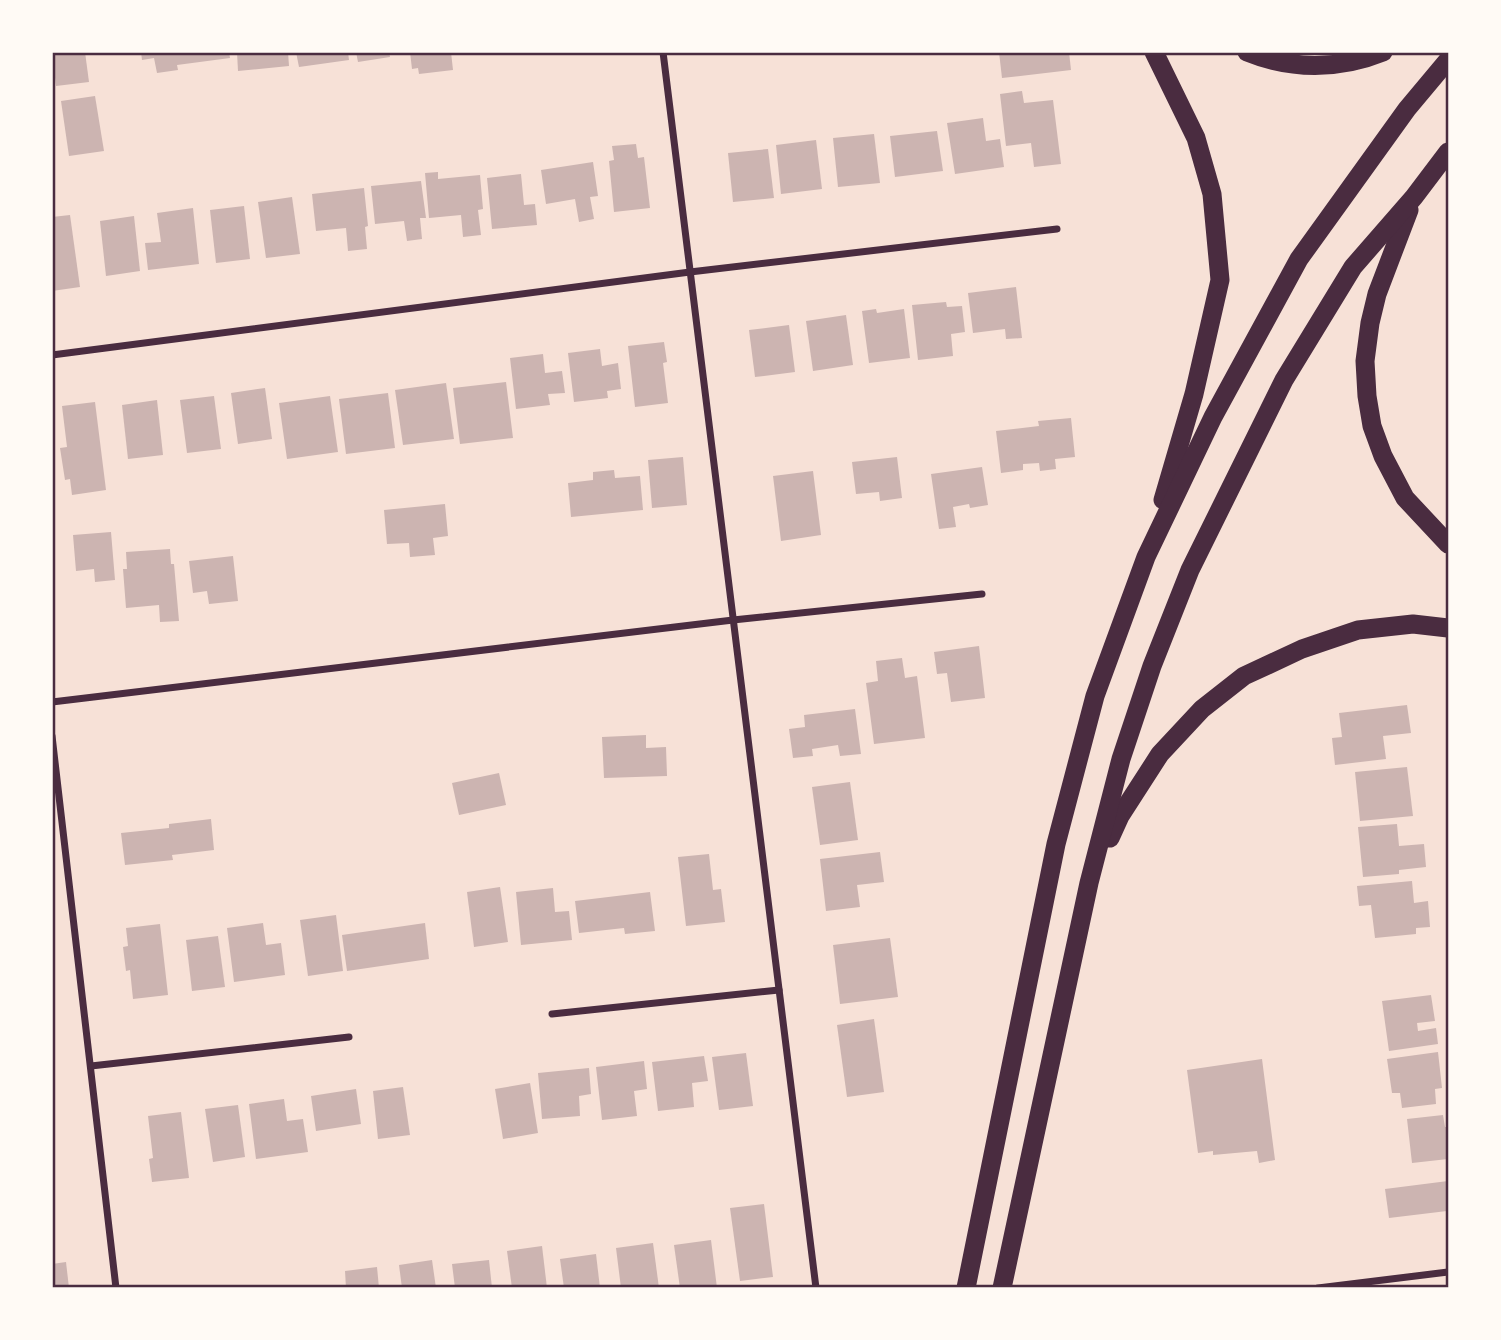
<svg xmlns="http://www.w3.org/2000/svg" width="1501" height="1340" font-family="'PT Sans Narrow',sans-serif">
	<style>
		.building { fill: #ccb4b1 }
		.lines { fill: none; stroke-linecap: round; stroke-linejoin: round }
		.minor { stroke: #4a2c40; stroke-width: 7 }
		.trunk { stroke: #4a2c40; stroke-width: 19 }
		.neatline { fill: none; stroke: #4a2c40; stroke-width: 2.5 }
	</style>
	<rect width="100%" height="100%" fill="#f7e1d7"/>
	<!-- building -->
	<g class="building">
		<polygon points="52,52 85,52 89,82 56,86"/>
		<polygon points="141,52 229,52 230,58 177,65 178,70 157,73 154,58 142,60"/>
		<polygon points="237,52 288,52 289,66 238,71"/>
		<polygon points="296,52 348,52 349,60 299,67"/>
		<polygon points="356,52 389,52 390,57 358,62"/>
		<polygon points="410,52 451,52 453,70 419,74 418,68 412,69"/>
		<polygon points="999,52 1069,52 1071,70 1002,78"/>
		<polygon points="1022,91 1024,103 1053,100 1061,164 1034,167 1031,143 1006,146 1000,94"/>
		<polygon points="95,96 104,151 69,156 61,101"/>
		<polygon points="983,118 986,141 1000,139 1004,167 955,174 947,123"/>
		<polygon points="937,131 943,171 895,177 890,136"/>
		<polygon points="874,134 880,183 838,187 833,138"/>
		<polygon points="816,140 822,189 781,194 776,145"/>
		<polygon points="636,144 638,158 644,157 650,208 614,212 609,161 614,160 612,146"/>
		<polygon points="768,149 774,198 733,202 728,153"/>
		<polygon points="593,162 598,196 590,197 594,219 579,222 575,199 546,204 541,170"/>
		<polygon points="438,172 438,179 480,175 483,209 478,210 481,235 463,237 461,215 429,218 425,173"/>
		<polygon points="521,174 524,205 535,204 537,225 492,229 487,178"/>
		<polygon points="421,181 426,218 420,218 422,239 407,241 404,221 375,224 371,186"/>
		<polygon points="364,188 368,226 365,227 367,249 348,251 346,228 316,231 312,194"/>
		<polygon points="292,197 300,254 266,258 258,202"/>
		<polygon points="244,206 250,259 216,263 210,210"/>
		<polygon points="193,208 199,264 148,270 145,243 161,242 157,213"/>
		<polygon points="70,215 80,287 52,291 52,217"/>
		<polygon points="134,216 140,271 106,276 100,221"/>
		<polygon points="1016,287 1022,338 1006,339 1005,329 973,333 968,293"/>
		<polygon points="946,302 947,307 962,306 965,332 951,334 953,356 918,360 912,305"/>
		<polygon points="876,309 877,313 904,309 910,358 869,363 862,311"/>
		<polygon points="846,315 853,365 813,371 806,321"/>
		<polygon points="789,325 795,372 755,377 749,330"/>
		<polygon points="664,342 667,362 663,363 668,403 635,407 628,346"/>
		<polygon points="600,349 602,366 618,363 621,389 607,391 608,398 574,402 568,353"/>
		<polygon points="543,354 545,373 562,371 565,393 548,394 550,405 516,409 510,358"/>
		<polygon points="506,382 513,438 460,444 453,388"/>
		<polygon points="446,383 454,439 403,445 395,390"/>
		<polygon points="265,388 272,439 238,444 231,393"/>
		<polygon points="388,393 395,448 346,454 339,399"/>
		<polygon points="214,396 221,449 187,453 180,400"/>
		<polygon points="330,396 338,452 287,459 279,403"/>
		<polygon points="157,400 163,455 128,459 122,405"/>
		<polygon points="95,402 106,490 72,495 70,479 65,480 60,448 67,447 62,406"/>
		<polygon points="1071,418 1075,457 1055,459 1056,469 1040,471 1039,463 1023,464 1023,470 1001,473 996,431 1039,426 1038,421"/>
		<polygon points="683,457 687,505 652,508 648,460"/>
		<polygon points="897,457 902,498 880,501 879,492 856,494 852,462"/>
		<polygon points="982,467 988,505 970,508 969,504 953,507 956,527 939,529 931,474"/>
		<polygon points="614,470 615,478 640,476 643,510 571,517 568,483 593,480 593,472"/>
		<polygon points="813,471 821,535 781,541 773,476"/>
		<polygon points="445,504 448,536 433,538 435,555 410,557 409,543 387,544 384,510"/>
		<polygon points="111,532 115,580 95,582 94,569 76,571 73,535"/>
		<polygon points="170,549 171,564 174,564 179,621 160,622 159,605 126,608 123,569 127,569 126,552"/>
		<polygon points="233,556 238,601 209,604 207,591 193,593 189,561"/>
		<polygon points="979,646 985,698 951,702 947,673 937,674 934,652"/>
		<polygon points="902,658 905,678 917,676 925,738 874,744 866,683 878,681 876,661"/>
		<polygon points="1407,705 1411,733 1383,736 1386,759 1335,765 1332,738 1342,737 1339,713"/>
		<polygon points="855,709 861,754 840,756 838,745 812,749 813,756 793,758 789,729 805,727 804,715"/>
		<polygon points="646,735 646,748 666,747 667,776 604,778 602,737"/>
		<polygon points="1407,767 1413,816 1360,821 1355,772"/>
		<polygon points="499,773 506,805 459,815 452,783"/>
		<polygon points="850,782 858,840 820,845 812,787"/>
		<polygon points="211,819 214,850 172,855 173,860 125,865 121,833 169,828 169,824"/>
		<polygon points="1397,824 1399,846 1424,844 1426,867 1399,870 1399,874 1363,877 1358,827"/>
		<polygon points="880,852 884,882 857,885 860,907 826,911 820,859"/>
		<polygon points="709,854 713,890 721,889 725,922 686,926 678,857"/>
		<polygon points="1412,881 1414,903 1428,901 1430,927 1416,928 1416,934 1375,938 1371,905 1359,906 1357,886"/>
		<polygon points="500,887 508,942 474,947 467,892"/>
		<polygon points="553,888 555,912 569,911 572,940 521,945 516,892"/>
		<polygon points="650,892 655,931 625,934 624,928 579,933 575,901"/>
		<polygon points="336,915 343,971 308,976 300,920"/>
		<polygon points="263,923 266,945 281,943 285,975 234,982 227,928"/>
		<polygon points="425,923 429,959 347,971 342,935"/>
		<polygon points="160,924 168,995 133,999 130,970 126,971 123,947 128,946 126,928"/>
		<polygon points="218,936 225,987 192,991 186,940"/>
		<polygon points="890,938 898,997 840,1004 833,945"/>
		<polygon points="1431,995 1435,1021 1417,1023 1418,1031 1436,1028 1438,1044 1389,1051 1382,1001"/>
		<polygon points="874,1019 884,1092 847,1097 837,1025"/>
		<polygon points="1438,1052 1442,1088 1435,1089 1436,1104 1402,1108 1400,1093 1392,1093 1387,1059"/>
		<polygon points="746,1053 753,1106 719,1110 712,1057"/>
		<polygon points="704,1056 708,1081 692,1083 694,1107 658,1111 652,1062"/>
		<polygon points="1262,1059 1275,1160 1259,1163 1257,1151 1213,1155 1213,1151 1198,1153 1187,1070"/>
		<polygon points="644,1061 647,1089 634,1091 637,1116 602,1120 596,1067"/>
		<polygon points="589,1068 591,1094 579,1096 580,1116 542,1119 538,1073"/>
		<polygon points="530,1083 538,1133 503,1139 495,1089"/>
		<polygon points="403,1087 410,1135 378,1139 373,1091"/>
		<polygon points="356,1089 361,1124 316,1131 311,1096"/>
		<polygon points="284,1099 287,1121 303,1119 308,1152 256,1159 249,1104"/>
		<polygon points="238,1105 245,1157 213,1162 205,1109"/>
		<polygon points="181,1112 189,1178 152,1182 149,1159 153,1158 148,1116"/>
		<polygon points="1443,1115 1445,1127 1448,1127 1448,1138 1447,1138 1448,1159 1412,1163 1407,1119"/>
		<polygon points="1448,1181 1447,1211 1389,1218 1385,1189"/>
		<polygon points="764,1204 773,1277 740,1281 730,1208"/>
		<polygon points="711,1240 717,1288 680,1288 674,1245"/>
		<polygon points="653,1243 659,1288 621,1288 616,1248"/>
		<polygon points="542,1246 547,1288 512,1288 507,1251"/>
		<polygon points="596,1254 600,1288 564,1288 560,1259"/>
		<polygon points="432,1260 436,1288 402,1288 399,1265"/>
		<polygon points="489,1260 492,1288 455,1288 452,1264"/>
		<polygon points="66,1262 69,1288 52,1288 52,1264"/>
		<polygon points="377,1267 379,1288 346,1288 345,1271"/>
	</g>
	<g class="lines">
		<!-- minor -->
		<g class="minor">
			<polyline points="663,52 816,1288"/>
			<polyline points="52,355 690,272 1057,229"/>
			<polyline points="52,702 733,620 982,594"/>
			<polyline points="52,736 116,1288"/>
			<polyline points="552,1014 779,990"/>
			<polyline points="91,1066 349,1037"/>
			<polyline points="1318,1288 1448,1272"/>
		</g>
		<!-- trunk -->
		<g class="trunk">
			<polyline points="1154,52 1196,138 1212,194 1220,280 1194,394 1163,500"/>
			<path d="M 1247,52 C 1291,70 1339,70 1383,52"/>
			<polyline points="1409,210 1377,294 1370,323 1365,361 1367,396 1372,426 1383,456 1405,498 1448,544"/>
			<polyline points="1110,838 1120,816 1160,754 1202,709 1244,676 1302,649 1358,630 1413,624 1448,628"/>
			<polyline points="966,1288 1056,844 1095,696 1146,557 1213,417 1299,259 1407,109 1448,60"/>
			<polyline points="1002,1288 1089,883 1121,759 1152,666 1190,570 1284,380 1353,267 1414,197 1448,152"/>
		</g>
	</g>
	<!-- border -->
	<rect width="1501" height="1340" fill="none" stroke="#fffaf5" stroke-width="108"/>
	<rect x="54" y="54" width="1393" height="1232" class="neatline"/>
</svg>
